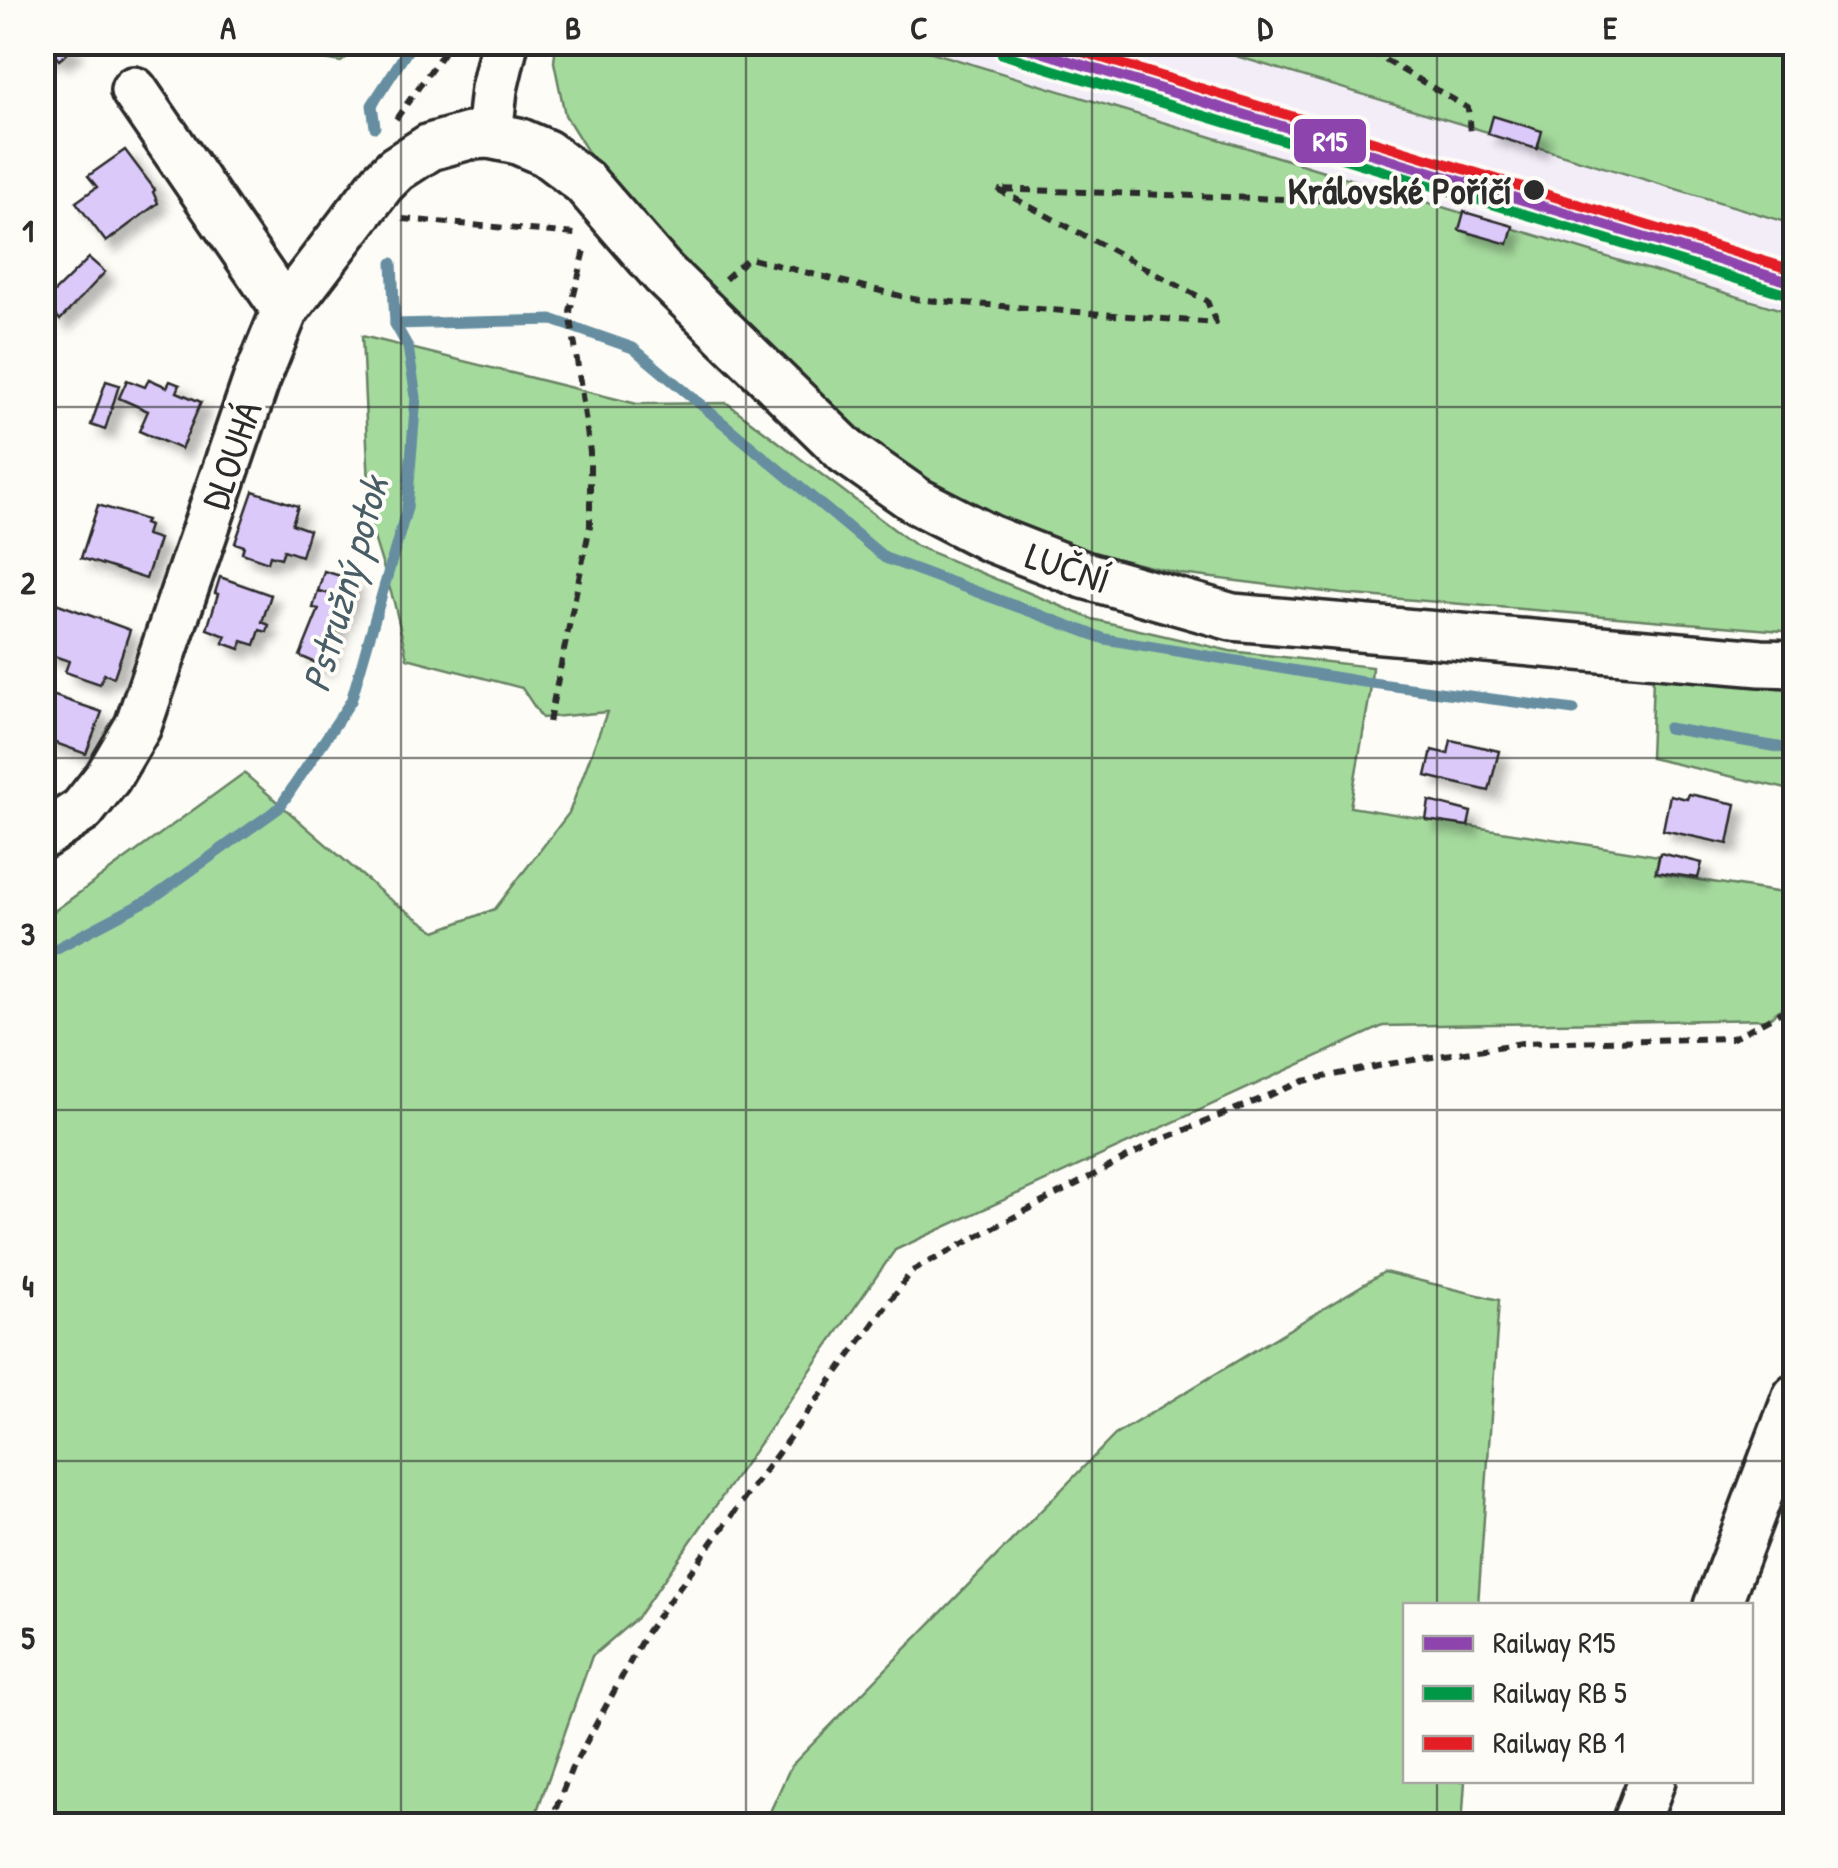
<svg xmlns="http://www.w3.org/2000/svg" width="1838" height="1868" font-family="'Patrick Hand',sans-serif">
	<style>
		.built { fill: #f3edf8 }
		.green { fill: #a5da9d; stroke: #688264; stroke-width: 2.5 }
		.lines { fill: none; stroke-linecap: round; stroke-linejoin: round }
		.stream { stroke: #668ea0; stroke-width: 11 }
		.building { fill: #dbc9fa; stroke: #2b2b2b; stroke-width: 2.5; filter: url(#shadow) }
		.minor-casing { stroke: #2b2b2b; stroke-width: 52 }
		.path { stroke: #2b2b2b; stroke-width: 6; stroke-dasharray: 10 8; stroke-linecap: butt }
		.minor { stroke: #fdfcf7; stroke-width: 45 }
		.rail-1-casing { stroke: #fdfcf7; stroke-width: 18 }
		.rail-2-casing { stroke: #fdfcf7; stroke-width: 18 }
		.rail-3-casing { stroke: #fdfcf7; stroke-width: 18 }
		.rail-1 { stroke: #8e44ad; stroke-width: 10 }
		.rail-2 { stroke: #009847; stroke-width: 10 }
		.rail-3 { stroke: #e31e25; stroke-width: 10 }
		.grid { fill: none; stroke: #2b2b2b; stroke-width: 2.5; stroke-opacity: 0.55 }
		.stop-dot { fill: #2b2b2b; stroke: #fdfcf7; stroke-width: 4 }
		.labels { text-anchor: middle; dominant-baseline: central; stroke-width: 8; stroke-linejoin: round; paint-order: stroke }
		.stop-label { font-size: 38px; font-weight: bold; fill: #2b2b2b; stroke: #fdfcf7; text-anchor: end }
		.street-label { font-size: 38px; fill: #2b2b2b; stroke: #fdfcf7 }
		.water-label { font-size: 40px; font-style: italic; fill: #485d66; stroke: #fdfcf7 }
		.line-badge { stroke: #fdfcf7; stroke-width: 4 }
		.badge-label { font-size: 28px; text-anchor: middle; font-weight: bold; fill: #fff }
		.neatline { fill: none; stroke: #2b2b2b; stroke-width: 4 }
		.grid-label { font-size: 32px; text-anchor: middle; font-weight: bold; fill: #2b2b2b }
	</style>
	<defs>
		<filter id="shadow"><feDropShadow dx="9" dy="9" stdDeviation="5" flood-color="#0004"/></filter>
	</defs>
	<rect width="100%" height="100%" fill="#fdfcf7"/>
	<filter id="ink" filterUnits="userSpaceOnUse"><feTurbulence type="fractalNoise" baseFrequency=".01" numOctaves="2"/><feDisplacementMap in="SourceGraphic" scale="20" xChannelSelector="R" yChannelSelector="G"/><feConvolveMatrix kernelMatrix="1 2 1 2 8 2 1 2 1" color-interpolation-filters="sRGB"/></filter>
	<g filter="url(#ink)">
		<!-- built -->
		<polygon class="built" points="903,43 1193,43 1795,225 1795,314"/>
		<!-- green -->
		<g class="green">
			<polygon points="238,43 364,43 341,62"/>
			<polygon points="556,43 902,43 1795,314 1795,632 1342,594 1181,574 1068,547 954,499 862,438 698,279 596,165 565,115 554,62"/>
			<polygon points="1193,43 1795,43 1795,225"/>
			<polygon points="362,336 637,404 727,403 916,546 1092,619 1230,651 1372,667 1370,694 1350,807 1659,856 1655,873 1795,895 1796,997 1768,1019 1383,1026 895,1250 637,1618 592,1656 532,1825 43,1826 42,920 244,773 388,898 436,931 495,909 569,813 607,712 542,718 522,688 407,658 394,602 371,528"/>
			<polygon points="1653,678 1795,685 1795,791 1650,758"/>
			<polygon points="1384,1272 1499,1300 1478,1605 1406,1606 1406,1780 1465,1781 1462,1825 764,1825 791,1766 1115,1435"/>
		</g>
		<g class="lines">
			<!-- stream -->
			<g class="stream">
				<polyline points="375,127 372,105 413,42"/>
				<polyline points="395,324 553,320 633,348 885,558 1105,639 1357,681 1574,710"/>
				<polyline points="1668,728 1796,750"/>
				<polyline points="42,956 154,897 279,808 351,701 407,508 416,397 408,347 395,324 392,263"/>
			</g>
		</g>
		<!-- building -->
		<g class="building">
			<polygon points="42,42 68,42 73,49 59,60 52,52 42,59"/>
			<polygon points="1493,116 1542,131 1537,149 1488,134"/>
			<polygon points="125,150 155,190 153,192 158,203 106,242 76,202 97,187 88,176"/>
			<polygon points="1464,212 1513,226 1508,244 1459,230"/>
			<polygon points="89,258 105,272 60,320 45,301"/>
			<polygon points="149,379 167,387 170,381 180,385 177,392 201,402 181,449 139,431 148,411 119,398 127,380 145,387"/>
			<polygon points="106,381 119,385 105,430 91,425"/>
			<polygon points="253,491 298,506 292,524 309,530 301,556 284,550 281,558 270,555 268,562 242,553 244,546 235,543"/>
			<polygon points="98,505 146,520 144,524 149,526 146,535 159,539 146,579 81,558"/>
			<polygon points="324,571 354,580 349,599 318,591"/>
			<polygon points="220,577 271,595 262,622 269,625 267,632 260,630 255,645 242,641 240,649 223,643 226,636 207,629 218,594 215,593"/>
			<polygon points="318,591 349,599 323,666 300,656 319,609 313,608"/>
			<polygon points="42,598 130,630 114,677 104,674 100,684 65,672 69,661 42,652"/>
			<polygon points="49,694 102,712 86,754 47,740 49,735 42,732 42,714"/>
			<polygon points="1451,740 1499,751 1489,791 1426,776 1432,750 1448,754"/>
			<polygon points="1689,794 1736,804 1728,844 1663,830 1670,795 1687,799"/>
			<polygon points="1429,801 1471,812 1468,826 1426,820"/>
			<polygon points="1660,853 1702,863 1698,878 1656,872"/>
		</g>
		<g class="lines">
			<defs>
				<g id="minor">
					<polyline points="134,90 285,310"/>
					<polyline points="489,135 494,89 505,42"/>
					<polyline points="42,836 82,810 108,777 138,726 256,381 285,310 382,183 396,169 430,147 469,136 489,135 518,141 546,153 584,182 663,273 847,452 917,501 989,538 1084,575 1232,617 1761,663 1796,664"/>
					<polyline points="1717,1606 1796,1397"/>
					<polyline points="1635,1826 1652,1780"/>
				</g>
			</defs>
			<!-- minor casing -->
			<use href="#minor" class="minor-casing"/>
			<!-- path -->
			<g class="path">
				<polyline points="1354,42 1468,108 1470,134"/>
				<polyline points="396,119 451,42"/>
				<polyline points="403,219 575,234"/>
				<polyline points="725,279 748,258 913,299 1216,323 1207,301 997,189 1397,203 1419,190"/>
				<polyline points="549,722 590,526 590,452 570,311 586,246"/>
				<polyline points="549,1826 571,1770 647,1631 912,1271 1156,1142 1304,1081 1388,1064 1522,1043 1733,1038 1796,1004"/>
			</g>
			<!-- minor -->
			<use href="#minor" class="minor"/>
			<defs>
				<polyline id="rail-1" points="1008,42 1796,284"/>
				<polyline id="rail-2" points="1002,54 1792,296"/>
				<polyline id="rail-3" points="1050,42 1796,271"/>
			</defs>
			<!-- rail-1 casing -->
			<use href="#rail-1" class="rail-1-casing"/>
			<!-- rail-2 casing -->
			<use href="#rail-2" class="rail-2-casing"/>
			<!-- rail-3 casing -->
			<use href="#rail-3" class="rail-3-casing"/>
			<!-- rail-1 -->
			<use href="#rail-1" class="rail-1"/>
			<!-- rail-2 -->
			<use href="#rail-2" class="rail-2"/>
			<!-- rail-3 -->
			<use href="#rail-3" class="rail-3"/>
		</g>
	</g>
	<!-- grid -->
	<path class="grid" d="M 401,42 L 401,1826M 746,42 L 746,1826M 1092,42 L 1092,1826M 1437,42 L 1437,1606M 42,407 L 1796,407M 42,758 L 1796,758M 42,1110 L 1796,1110M 42,1461 L 1796,1461M 1437,1780 L 1437,1826"/>
	<!-- markers -->
	<circle class="stop-dot" cx="1534" cy="190" r="12"/>
	<g class="labels">
		<!-- stop labels -->
		<g class="stop-label">
			<text x="1512" y="190">Královské Poříčí</text>
		</g>
		<!-- street labels -->
		<g class="street-label">
			<text transform="translate(231 455) rotate(-71)">DLOUHÁ</text>
			<text transform="translate(1068 567) rotate(19)">LUČNÍ</text>
		</g>
		<!-- water labels -->
		<g class="water-label">
			<text transform="translate(344 584) rotate(-74)">Pstružný potok</text>
		</g>
	</g>
	<rect class="line-badge" x="1292" y="117" width="76" height="48" rx="10" fill="#8e44ad"/>
	<g class="badge-label">
		<text x="1330" y="151">R15</text>
	</g>
	<!-- margin -->
	<rect width="1838" height="1868" fill="none" stroke="#fdfcf7" stroke-width="110"/>
	<!-- legend -->
	<rect x="1403" y="1603" width="350" height="180" fill="#fdfcf7" stroke="#a9a8a5" stroke-width="2.5"/>
	<rect x="1423" y="1636" width="50" height="15" fill="#8e44ad" stroke="#a9a8a5" stroke-width="2.5"/>
	<text x="1493" y="1653" font-size="30" fill="#2b2b2b">Railway R15</text>
	<rect x="1423" y="1686" width="50" height="15" fill="#009847" stroke="#a9a8a5" stroke-width="2.5"/>
	<text x="1493" y="1703" font-size="30" fill="#2b2b2b">Railway RB 5</text>
	<rect x="1423" y="1736" width="50" height="15" fill="#e31e25" stroke="#a9a8a5" stroke-width="2.5"/>
	<text x="1493" y="1753" font-size="30" fill="#2b2b2b">Railway RB 1</text>
	<rect x="55" y="55" width="1728" height="1758" class="neatline"/>
	<g class="grid-label">
		<text x="228" y="39">A</text>
		<text x="573" y="39">B</text>
		<text x="919" y="39">C</text>
		<text x="1265" y="39">D</text>
		<text x="1610" y="39">E</text>
		<text x="28" y="242">1</text>
		<text x="28" y="594">2</text>
		<text x="28" y="945">3</text>
		<text x="28" y="1297">4</text>
		<text x="28" y="1649">5</text>
	</g>
</svg>
